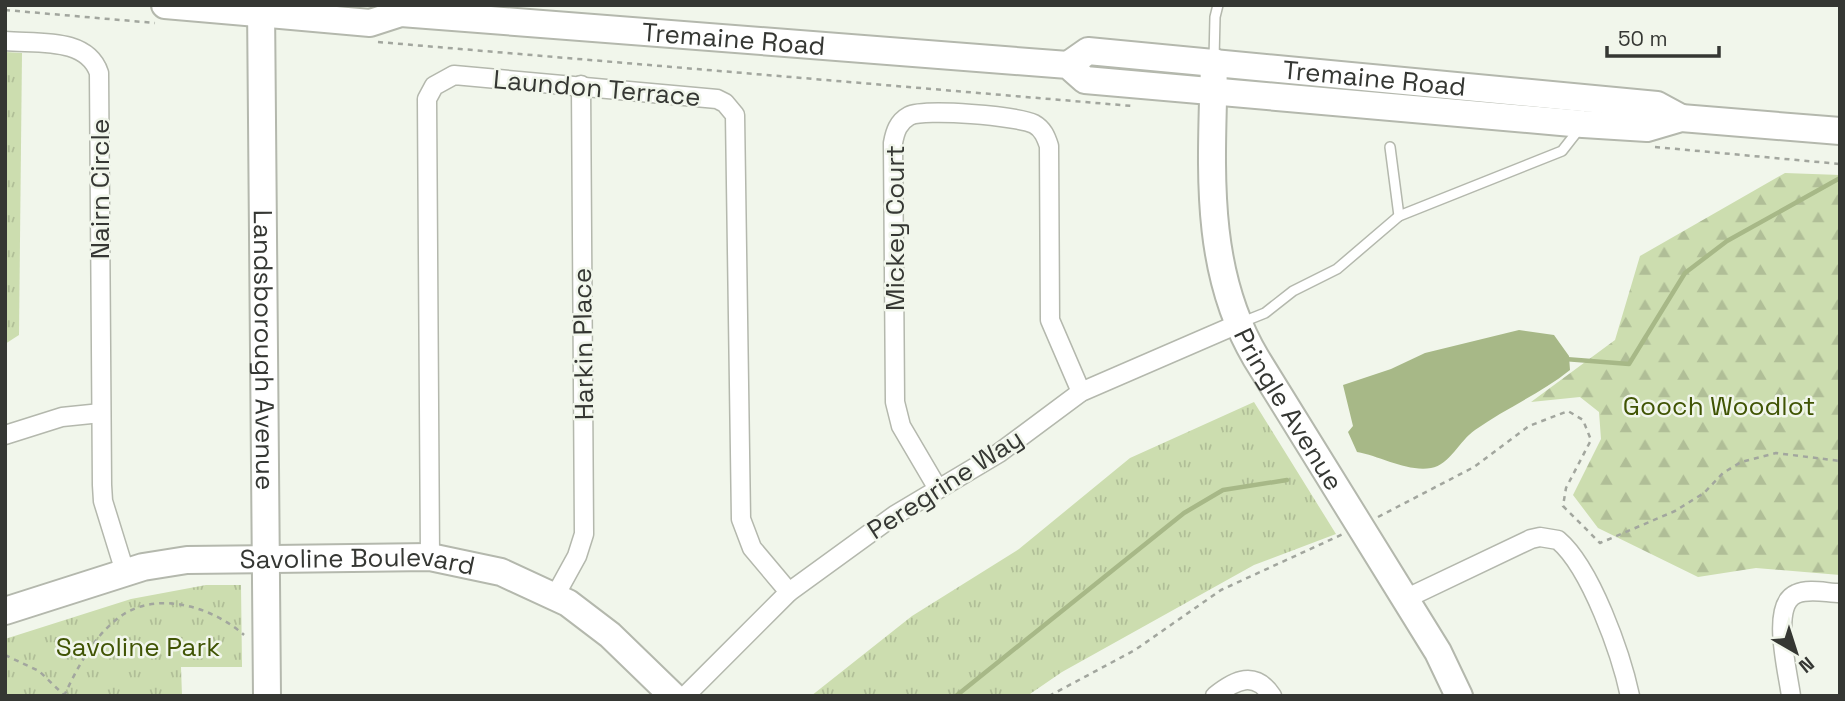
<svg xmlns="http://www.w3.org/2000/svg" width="1845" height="701" font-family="'Space Grotesk',sans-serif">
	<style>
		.grass { fill: url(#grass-tufts) }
		.forest { fill: url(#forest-firs) }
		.water { fill: #a7b887 }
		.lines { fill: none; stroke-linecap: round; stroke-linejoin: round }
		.stream { stroke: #a7b887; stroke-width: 4.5 }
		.lane-casing { stroke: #b4b8ad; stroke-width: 12 }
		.street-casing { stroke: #b4b8ad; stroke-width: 21 }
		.secondary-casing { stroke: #b4b8ad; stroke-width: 30 }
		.path { stroke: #a2a69e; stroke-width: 2.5; stroke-dasharray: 5 5; stroke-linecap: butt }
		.lane { stroke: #fff; stroke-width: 9 }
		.street { stroke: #fff; stroke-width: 18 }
		.secondary { stroke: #fff; stroke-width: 26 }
		.labels { text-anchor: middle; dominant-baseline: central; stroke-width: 5; stroke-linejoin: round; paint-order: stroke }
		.street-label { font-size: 26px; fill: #353733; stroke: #f1f6eb }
		.park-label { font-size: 26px; fill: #405404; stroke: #f1f6eb }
	</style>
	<defs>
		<pattern id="grass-tufts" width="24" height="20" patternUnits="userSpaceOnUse" patternTransform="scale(1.75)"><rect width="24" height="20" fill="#ccddaf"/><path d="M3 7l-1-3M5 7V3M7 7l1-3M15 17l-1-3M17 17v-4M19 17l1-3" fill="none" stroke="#b0be97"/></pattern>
		<pattern id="forest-firs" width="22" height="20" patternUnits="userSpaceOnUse" patternTransform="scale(1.75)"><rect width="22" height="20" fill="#ccddaf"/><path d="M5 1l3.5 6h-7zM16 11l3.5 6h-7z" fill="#b0be97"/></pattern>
	</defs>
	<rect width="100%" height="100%" fill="#f1f6eb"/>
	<!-- grass -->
	<g class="grass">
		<polygon points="5,52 22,53 19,335 5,344"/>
		<polygon points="1254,402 1336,534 1254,565 1062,672 1027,696 811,696 912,616 1019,549 1130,458"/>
		<polygon points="206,585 241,585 242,667 181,667 182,696 5,696 5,639 131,599"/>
	</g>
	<!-- forest -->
	<polygon class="forest" points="1785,173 1840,175 1840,575 1756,568 1698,577 1598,528 1573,495 1601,439 1599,412 1580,397 1531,402 1615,340 1640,256"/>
	<!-- water -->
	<path class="water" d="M 1519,330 L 1554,335 L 1569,356 L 1570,370 C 1540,394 1506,408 1475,430 C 1459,441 1450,465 1431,468 C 1407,472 1380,456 1357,452 L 1348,432 L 1353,426 L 1343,385 L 1391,369 L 1425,353 Z"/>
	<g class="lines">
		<!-- stream -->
		<g class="stream">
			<polyline points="1565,359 1629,364 1685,273 1727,241 1840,178"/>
			<polyline points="956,696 1184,513 1223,490 1287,480"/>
		</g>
		<defs>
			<g id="lane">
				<polyline points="1214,59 1215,17 1218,5"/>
				<polyline points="1390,147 1399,216"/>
				<polyline points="1240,323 1265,313 1293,291 1337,269 1399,216 1562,151 1580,128"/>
			</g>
			<g id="street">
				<path d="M 5,41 C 38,44 87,37 99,73 L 102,485 L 103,501 L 125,572"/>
				<polyline points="5,435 62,417 101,413"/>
				<path d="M 938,489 L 901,426 L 895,402 L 893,143 C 895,132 898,122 909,116 C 924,108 1018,116 1034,124 C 1043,129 1046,137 1049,146 L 1050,320 L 1081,392"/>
				<polyline points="430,557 427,99 434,86 454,75 717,99 725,103 735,115 741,519 752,548 789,592"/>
				<polyline points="555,596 577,556 584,534 581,85"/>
				<path d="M 1405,599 L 1531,539 L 1540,537 L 1558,540 C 1591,568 1621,654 1630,696"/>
				<polyline points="685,696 789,592 895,515 999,453 1081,392 1238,324"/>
				<path d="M 1215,696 C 1235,680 1255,670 1272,696"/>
				<path d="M 1791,696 C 1788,672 1770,605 1796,594 C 1809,588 1827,593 1840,593"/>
			</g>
			<g id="secondary">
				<path id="s1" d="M 165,5 L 370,23 L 401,13 L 1068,65 L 1085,80 L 1583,124 L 1647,128 L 1681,118 L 1840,131"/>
				<path id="s2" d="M 261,5 L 267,696"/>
				<path id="s3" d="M 1214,62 C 1212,163 1202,267 1256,358 L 1438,652 L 1459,696"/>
				<path id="s4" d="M 1068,65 L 1088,51 L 1657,105 L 1681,118"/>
				<path id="s5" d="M 5,611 L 143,567 L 187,560 L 430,557 L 501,572 L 568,603 L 610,635 L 673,696"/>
			</g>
		</defs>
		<!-- lane casing -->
		<use href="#lane" class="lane-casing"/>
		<!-- street casing -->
		<use href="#street" class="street-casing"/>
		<!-- secondary casing -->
		<use href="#secondary" class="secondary-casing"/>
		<!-- path -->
		<g class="path">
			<polyline points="5,10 155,23"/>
			<polyline points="378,42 1132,106"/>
			<polyline points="1655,147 1840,164"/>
			<polyline points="1839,461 1840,474"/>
			<polyline points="1378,517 1474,467 1529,426 1568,411 1583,420 1591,440 1566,488 1563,506 1600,543 1675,511 1704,493 1723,473 1741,462 1776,453 1840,461"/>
			<polyline points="5,655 39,671 65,696"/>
			<path d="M 64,696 C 78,666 96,632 124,614 C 161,591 214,608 244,635"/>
			<polyline points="1049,696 1135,650 1221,590 1343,534"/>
		</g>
		<!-- lane -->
		<use href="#lane" class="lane"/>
		<!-- street -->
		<use href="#street" class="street"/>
		<!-- secondary -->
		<use href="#secondary" class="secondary"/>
	</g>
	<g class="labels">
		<!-- street labels -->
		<g class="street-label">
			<text stroke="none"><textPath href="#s1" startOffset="572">Tremaine Road</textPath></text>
			<text stroke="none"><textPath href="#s4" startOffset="312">Tremaine Road</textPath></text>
			<text transform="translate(597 88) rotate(5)">Laundon Terrace</text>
			<text transform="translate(100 189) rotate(-90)">Nairn Circle</text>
			<text transform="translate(895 228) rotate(-90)">Mickey Court</text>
			<text transform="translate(583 344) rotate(-91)">Harkin Place</text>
			<text stroke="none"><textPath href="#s2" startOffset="345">Landsborough Avenue</textPath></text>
			<text stroke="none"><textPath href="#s3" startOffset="364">Pringle Avenue</textPath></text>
			<text transform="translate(945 484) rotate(-33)">Peregrine Way</text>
			<text stroke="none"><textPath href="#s5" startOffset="360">Savoline Boulevard</textPath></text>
		</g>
		<!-- park labels -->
		<g class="park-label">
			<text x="1719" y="406">Gooch Woodlot</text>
			<text x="138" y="647">Savoline Park</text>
		</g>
	</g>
	<!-- border -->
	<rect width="1845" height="701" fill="none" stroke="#353733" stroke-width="14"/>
	<!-- north arrow -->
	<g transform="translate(1796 652) rotate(141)" stroke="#f1f6eb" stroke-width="5" paint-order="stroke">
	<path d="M0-5L12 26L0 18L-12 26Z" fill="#353733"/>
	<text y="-10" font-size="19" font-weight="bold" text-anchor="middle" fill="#353733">N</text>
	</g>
	<!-- scale -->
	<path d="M1607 46v10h112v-10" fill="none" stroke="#353733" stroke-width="3.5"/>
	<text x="1618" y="46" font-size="21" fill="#353733" stroke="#f1f6eb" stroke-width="5" paint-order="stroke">50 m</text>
</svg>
